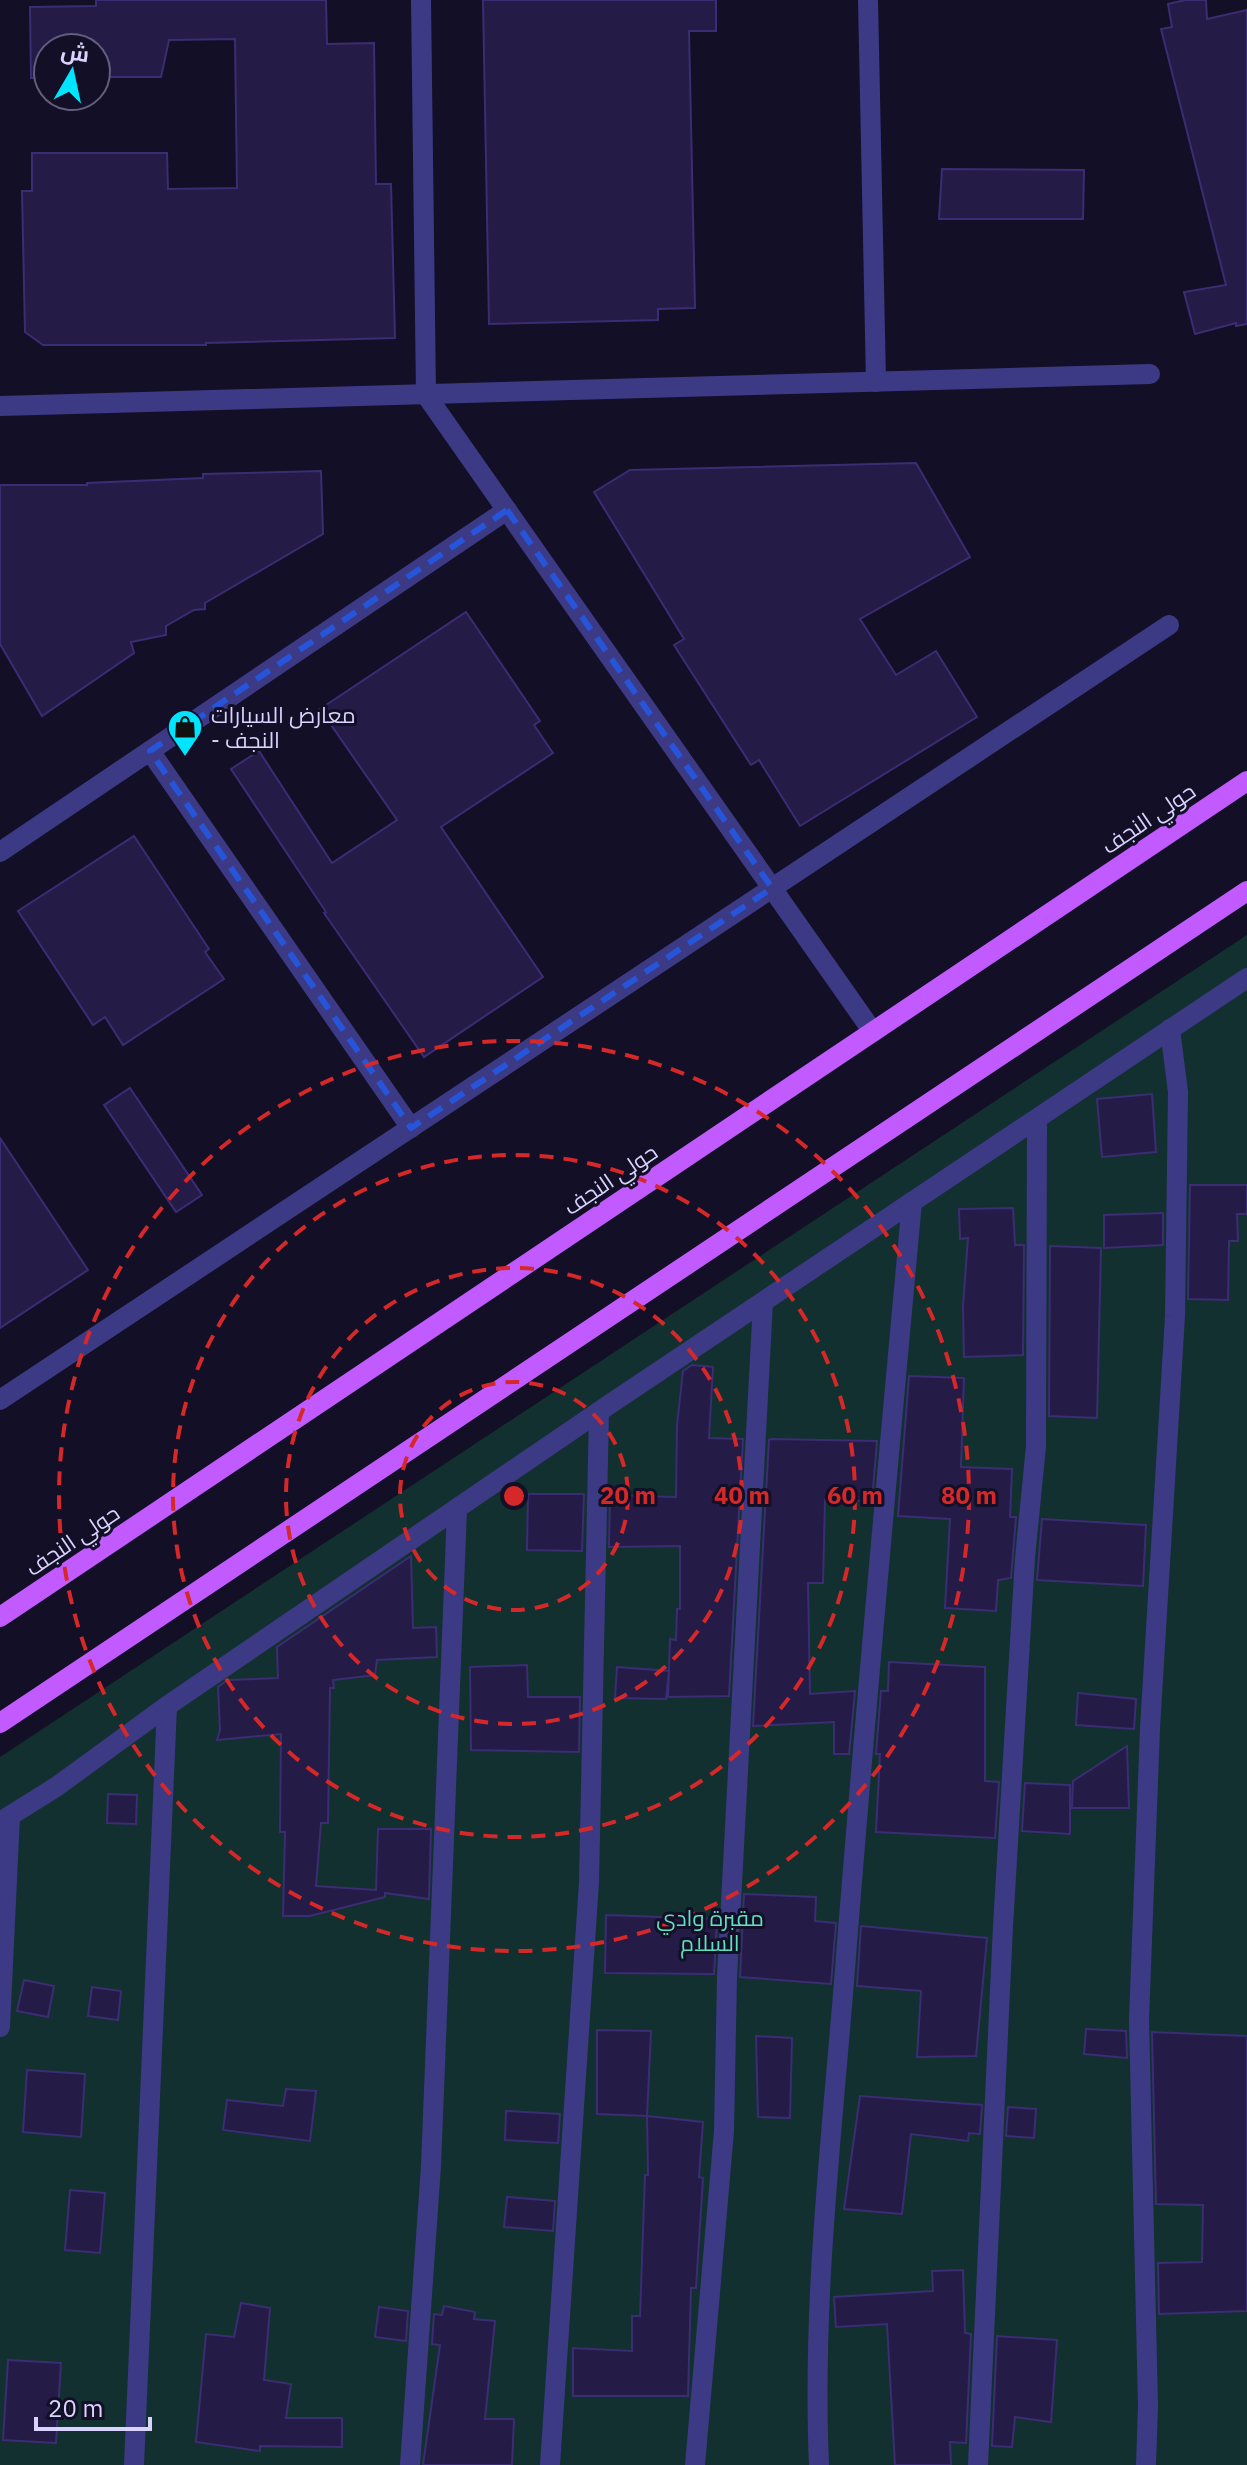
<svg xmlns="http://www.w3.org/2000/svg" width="1247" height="2465" font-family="'IBM Plex Sans',Cairo,sans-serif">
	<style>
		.green { fill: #12302f }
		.building { fill: #241b47; stroke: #3b2d73; stroke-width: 2 }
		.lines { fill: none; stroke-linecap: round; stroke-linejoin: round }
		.service { stroke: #3d3a85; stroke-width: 20 }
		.minor { stroke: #3d3a85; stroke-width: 20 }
		.primary { stroke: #c25bff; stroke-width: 20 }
		.marked { fill: none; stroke: #2655da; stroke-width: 6; stroke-dasharray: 16 10; stroke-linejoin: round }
		.ring { fill: none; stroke: #d62828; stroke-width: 4; stroke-dasharray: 14 10 }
		.labels { text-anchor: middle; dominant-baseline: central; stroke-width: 6; stroke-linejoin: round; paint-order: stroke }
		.poi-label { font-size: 22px; fill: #d9d4ff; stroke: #130f26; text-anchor: start }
		.street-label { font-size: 22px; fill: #d9d4ff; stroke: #130f26 }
		.park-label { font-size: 22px; fill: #5fe0c0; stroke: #130f26 }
		.centre { fill: #d62828; stroke: #130f26; stroke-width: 4 }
		.ring-label { font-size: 24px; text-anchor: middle; font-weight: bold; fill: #d62828; stroke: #130f26; stroke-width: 6; stroke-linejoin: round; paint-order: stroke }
	</style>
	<rect width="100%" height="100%" fill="#130f26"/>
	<!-- green -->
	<polygon class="green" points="1247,935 1247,2465 0,2465 0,1757"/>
	<!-- building -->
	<g class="building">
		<polygon points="96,0 326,0 327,44 374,43 376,184 391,184 395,338 206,343 206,345 43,345 25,332 22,191 32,191 32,153 167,153 168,189 237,188 235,39 169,40 161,77 96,77 96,48 48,48 48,78 31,78 30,7 96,6"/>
		<polygon points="483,0 716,0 716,31 689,31 695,308 658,309 658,320 489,324"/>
		<polygon points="1185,0 1206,0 1207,19 1247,10 1247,324 1236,326 1236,323 1195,334 1184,292 1226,285 1161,29 1172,27 1168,4"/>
		<polygon points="942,169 1084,170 1083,219 939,219"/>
		<polygon points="916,463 970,557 860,619 896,675 936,651 977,717 800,826 759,760 751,765 674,645 684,639 594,492 630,470"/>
		<polygon points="321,471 323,534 205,603 205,609 194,610 166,626 166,635 131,642 134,653 42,716 0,644 0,485 87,485 87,483 203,478 203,474"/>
		<polygon points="466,612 540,721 534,725 553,753 441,827 543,977 424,1057 324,913 326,912 231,769 259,751 332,863 397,820 320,709"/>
		<polygon points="134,836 209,949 205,952 224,979 123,1045 105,1017 93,1025 18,911"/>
		<polygon points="130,1088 202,1195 176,1212 104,1105"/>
		<polygon points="1152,1094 1156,1152 1102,1157 1097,1099"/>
		<polygon points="0,1138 88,1270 0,1328"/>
		<polygon points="1190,1185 1247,1185 1247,1214 1237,1214 1238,1241 1229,1241 1228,1300 1188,1299"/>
		<polygon points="1013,1208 1015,1245 1024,1245 1023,1355 964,1357 963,1306 968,1238 960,1239 959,1209"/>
		<polygon points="1163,1213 1163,1245 1104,1248 1104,1215"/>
		<polygon points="1050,1246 1101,1248 1097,1418 1049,1416"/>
		<polygon points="692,1365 713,1367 709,1438 743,1439 729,1696 668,1697 670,1639 676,1640 677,1609 680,1609 680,1546 609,1547 610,1495 676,1497 677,1425 683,1371"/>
		<polygon points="909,1376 964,1378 961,1467 1012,1469 1010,1517 1016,1517 1011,1578 998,1580 996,1611 945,1608 950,1519 898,1516"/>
		<polygon points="771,1439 877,1441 872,1501 825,1500 823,1583 808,1583 810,1694 855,1691 849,1754 834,1754 834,1722 753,1726 769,1440"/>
		<polygon points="528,1494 584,1494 582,1551 527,1550"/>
		<polygon points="1042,1519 1146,1525 1143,1586 1037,1580"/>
		<polygon points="411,1556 413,1628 436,1627 437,1657 377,1660 375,1675 333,1680 334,1688 330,1688 328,1823 321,1823 316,1886 376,1890 378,1829 431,1829 429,1899 385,1893 385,1897 310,1916 283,1916 285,1832 280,1832 281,1734 217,1740 220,1730 218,1687 228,1680 278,1678 277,1647"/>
		<polygon points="889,1662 985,1667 985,1781 999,1782 995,1838 876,1832 880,1754 876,1754 881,1691 888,1691"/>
		<polygon points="527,1665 528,1697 580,1697 579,1752 471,1750 470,1667"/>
		<polygon points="617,1667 669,1671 666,1699 615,1698"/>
		<polygon points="1078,1693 1136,1699 1134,1729 1076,1725"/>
		<polygon points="1127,1746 1129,1808 1072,1808 1073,1781"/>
		<polygon points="1025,1783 1070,1785 1070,1834 1022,1831"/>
		<polygon points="108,1794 137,1795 136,1824 107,1823"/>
		<polygon points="744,1894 816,1897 815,1921 836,1923 831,1984 740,1977"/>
		<polygon points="606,1915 717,1919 714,1974 605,1973"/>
		<polygon points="861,1926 987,1938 976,2056 917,2057 921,1991 857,1986"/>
		<polygon points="24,1980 54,1986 48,2017 17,2011"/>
		<polygon points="92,1987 121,1991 118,2020 88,2016"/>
		<polygon points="1086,2029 1126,2031 1127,2058 1084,2054"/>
		<polygon points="597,2030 651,2031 647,2116 597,2114"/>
		<polygon points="1152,2032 1247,2036 1247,2311 1159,2314 1158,2263 1202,2262 1203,2205 1156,2204"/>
		<polygon points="756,2036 792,2038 790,2118 758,2117"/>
		<polygon points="27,2070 85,2074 81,2137 23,2132"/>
		<polygon points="286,2089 316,2091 310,2141 223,2130 227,2100 283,2106"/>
		<polygon points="860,2096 982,2105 980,2134 969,2133 968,2141 911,2134 902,2214 844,2209"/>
		<polygon points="1008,2107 1036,2109 1034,2138 1006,2136"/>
		<polygon points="506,2111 560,2114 558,2143 505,2140"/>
		<polygon points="647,2116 703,2122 699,2177 703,2178 696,2288 691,2288 688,2396 573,2396 573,2348 632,2351 632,2316 640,2316 645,2175 648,2175"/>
		<polygon points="70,2190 105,2193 100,2253 65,2250"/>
		<polygon points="507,2197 555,2201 553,2231 504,2227"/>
		<polygon points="963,2270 965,2333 971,2334 966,2443 950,2442 951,2465 895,2465 887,2324 836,2327 834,2297 933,2291 932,2271"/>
		<polygon points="241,2303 270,2308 264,2380 291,2384 286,2418 342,2418 342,2447 260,2446 260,2451 196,2442 206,2334 234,2337"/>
		<polygon points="444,2306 475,2312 474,2319 495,2321 485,2419 514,2419 512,2465 423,2465 440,2345 432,2344 434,2314 442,2315"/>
		<polygon points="379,2307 408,2311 406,2341 375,2337"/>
		<polygon points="997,2336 1057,2340 1051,2422 1015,2417 1012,2447 992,2446"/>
		<polygon points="8,2360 61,2363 56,2443 3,2440"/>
	</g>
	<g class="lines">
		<!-- service -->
		<g class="service">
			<polyline points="0,1822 56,1787 167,1706 613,1402 1247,978"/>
			<polyline points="0,2027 10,1816"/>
			<polyline points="134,2465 167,1706"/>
			<polyline points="410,2465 431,2166 457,1510"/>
			<polyline points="550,2465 589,1882 599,1412"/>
			<polyline points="695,2465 724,2131 727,1977 763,1302"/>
			<path d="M 819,2465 C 812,2304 831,2143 844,1982 C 864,1722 888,1462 912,1202"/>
			<polyline points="978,2465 1003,1926 1025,1558 1036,1446 1037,1119"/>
			<polyline points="1146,2465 1148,2406 1139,2020 1150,1728 1175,1316 1178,1092 1170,1029"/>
		</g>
		<!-- minor -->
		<g class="minor">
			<polyline points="421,0 426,395 873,1032"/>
			<polyline points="868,0 876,382"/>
			<polyline points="0,406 1150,374"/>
			<polyline points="150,751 411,1128"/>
			<polyline points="0,852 507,510"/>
			<polyline points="0,1400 1169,625"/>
		</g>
		<!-- primary -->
		<g class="primary">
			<polyline points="0,1617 1247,781"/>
			<polyline points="0,1723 1247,891"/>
		</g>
	</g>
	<!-- marked area -->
	<path class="marked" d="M 507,510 L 772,888 L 411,1128 L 150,751 Z"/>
	<!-- distance rings -->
	<g class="ring">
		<circle cx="514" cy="1496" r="114"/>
		<circle cx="514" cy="1496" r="228"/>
		<circle cx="514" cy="1496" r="341"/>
		<circle cx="514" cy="1496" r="455"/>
	</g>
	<!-- icons -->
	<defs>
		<symbol id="shop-pin" viewBox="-11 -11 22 30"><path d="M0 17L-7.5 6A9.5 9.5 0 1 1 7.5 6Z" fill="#00e5ff" stroke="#130f26"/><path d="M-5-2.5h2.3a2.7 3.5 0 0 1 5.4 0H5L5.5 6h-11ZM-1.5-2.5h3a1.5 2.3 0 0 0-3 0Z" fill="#111"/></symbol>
	</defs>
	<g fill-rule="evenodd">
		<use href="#shop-pin" x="165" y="707" width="40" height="54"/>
	</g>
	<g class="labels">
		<!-- poi labels -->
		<g class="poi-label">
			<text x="211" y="714">معارض السيارات<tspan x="211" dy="25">- النجف</tspan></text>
		</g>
		<!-- street labels -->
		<g class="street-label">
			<text transform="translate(1148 818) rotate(-34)">حولي النجف</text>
			<text transform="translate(610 1179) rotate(-34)">حولي النجف</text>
			<text transform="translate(72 1540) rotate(-34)">حولي النجف</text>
		</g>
		<!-- park labels -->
		<g class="park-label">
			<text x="710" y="1917">مقبرة وادي<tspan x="710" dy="25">السلام</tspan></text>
		</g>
	</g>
	<circle cx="514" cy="1496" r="12" class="centre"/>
	<g class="ring-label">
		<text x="628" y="1504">20 m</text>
		<text x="742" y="1504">40 m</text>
		<text x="855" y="1504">60 m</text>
		<text x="969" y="1504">80 m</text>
	</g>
	<!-- north arrow -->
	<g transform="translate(72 72) rotate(9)"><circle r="38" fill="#130f26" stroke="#625e7d" stroke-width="2"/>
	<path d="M0-6L14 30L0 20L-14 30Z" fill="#00e5ff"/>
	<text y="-12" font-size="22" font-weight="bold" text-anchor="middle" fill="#d9d4ff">ش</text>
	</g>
	<!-- scale -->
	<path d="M36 2417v12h114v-12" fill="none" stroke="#d9d4ff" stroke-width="4"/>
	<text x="48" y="2417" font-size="24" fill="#d9d4ff" stroke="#130f26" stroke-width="6" paint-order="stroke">20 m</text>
</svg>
